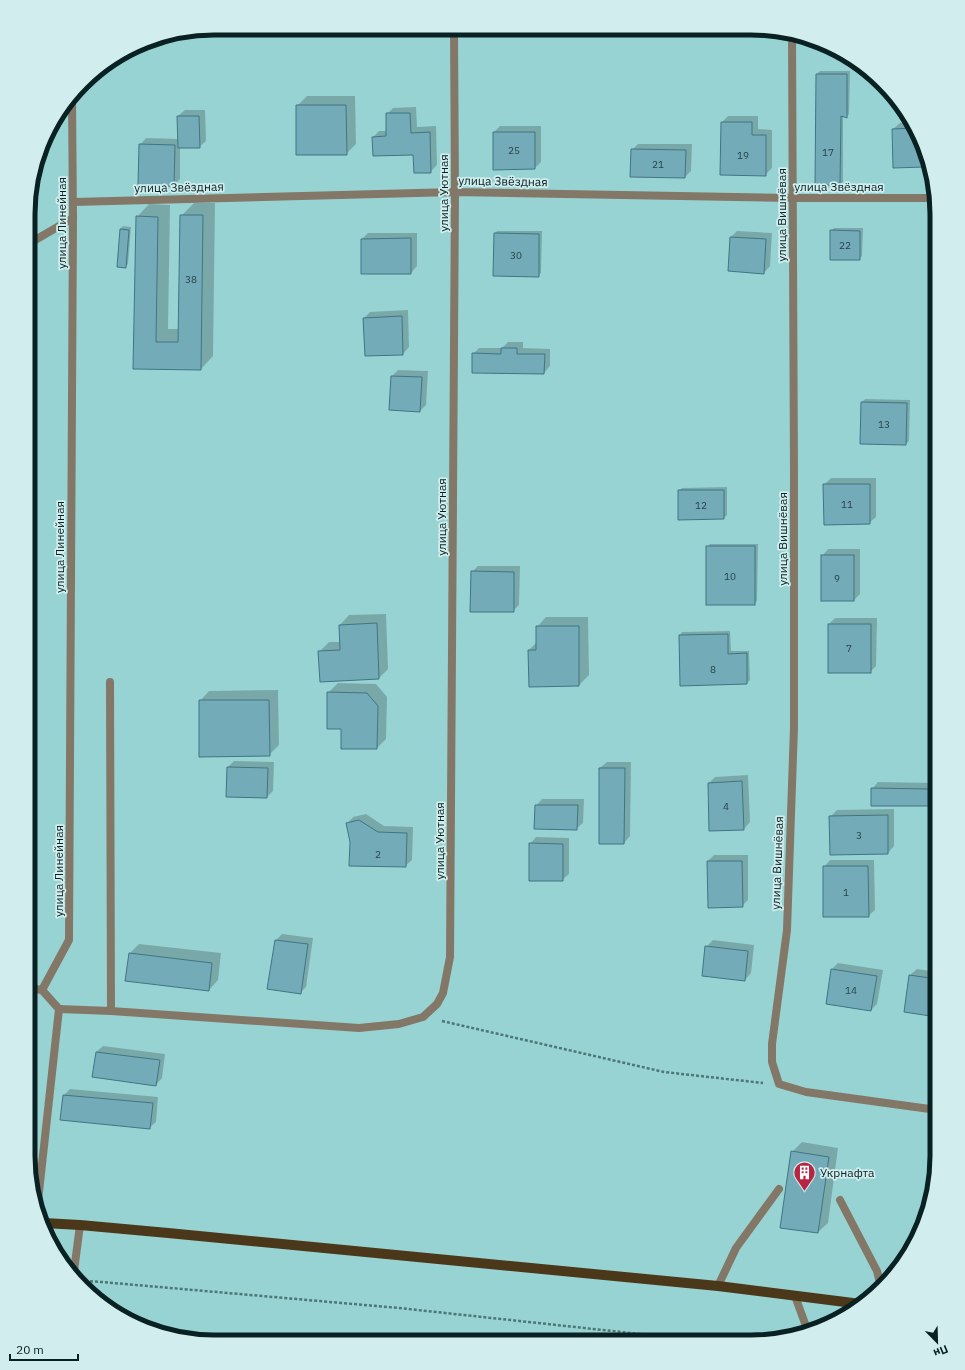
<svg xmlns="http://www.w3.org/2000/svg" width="965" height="1370" font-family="'IBM Plex Sans',sans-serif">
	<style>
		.shadow { fill: #0003 }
		.building { fill: #74abb9; stroke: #407583 }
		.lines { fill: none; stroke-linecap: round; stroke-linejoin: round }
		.path { stroke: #4d7676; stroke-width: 2.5; stroke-dasharray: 3 2; stroke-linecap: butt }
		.lane { stroke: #837868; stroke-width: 8 }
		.street { stroke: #837868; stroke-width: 8 }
		.primary { stroke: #4b381b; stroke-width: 10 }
		.labels { text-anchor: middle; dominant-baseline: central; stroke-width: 3.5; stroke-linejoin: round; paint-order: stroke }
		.number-label { font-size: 10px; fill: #244448 }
		.street-label { font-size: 12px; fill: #092122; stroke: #d1eded }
		.poi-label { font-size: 12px; fill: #092122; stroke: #d1eded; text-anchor: start }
		.rim { fill: none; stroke: #092122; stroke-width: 5 }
	</style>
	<rect width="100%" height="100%" fill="#98d3d3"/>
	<!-- shadow -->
	<g class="shadow">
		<polygon points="485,29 527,29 525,31 485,31"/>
		<polygon points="820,71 850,71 849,114 847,117 843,116 843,182 840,184 817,74"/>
		<polygon points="307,96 355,96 356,144 346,154 297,106"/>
		<polygon points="416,107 417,127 436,126 437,165 430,172 414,154 373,137 379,131 387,131 387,114 393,108"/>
		<polygon points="185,110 205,110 206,141 199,147 180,147 180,179 174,185 140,145 146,138 179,139 178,116"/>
		<polygon points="728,116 758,116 758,129 772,130 772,168 765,175 722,122"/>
		<polygon points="900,123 910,123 918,132 926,165 924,167 893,129"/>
		<polygon points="500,126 541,126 541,162 535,168 494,132"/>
		<polygon points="638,144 692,144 691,171 685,177 632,150"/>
		<polygon points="194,203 215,203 213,356 201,369 134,368 137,217 149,204 170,205 168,329 180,329 181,216"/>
		<polygon points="123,226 131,227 128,264 125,267 120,229"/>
		<polygon points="834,228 863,228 862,256 859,259 831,231"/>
		<polygon points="497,231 542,231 541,273 538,276 495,233"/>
		<polygon points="737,231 772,233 770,266 764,273 729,270 731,237"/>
		<polygon points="368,233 417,233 417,266 411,273 362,239"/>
		<polygon points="408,310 409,347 403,354 364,318 370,312"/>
		<polygon points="508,342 523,342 523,348 550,349 550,366 544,373 473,354 479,348 502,348"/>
		<polygon points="398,370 428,371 426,405 420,411 392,376"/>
		<polygon points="865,399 910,400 909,441 906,444 862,402"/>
		<polygon points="831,478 876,478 876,517 869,523 824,485"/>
		<polygon points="727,487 727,515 724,518 679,491 682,488"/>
		<polygon points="710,544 758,544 757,601 754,604 707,547"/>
		<polygon points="828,549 860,549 860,594 854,600 822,556"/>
		<polygon points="478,566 520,566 519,605 513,611 472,572"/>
		<polygon points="386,614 388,669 379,678 319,652 329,642 340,642 340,625 349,615"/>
		<polygon points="546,617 588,617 589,675 579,685 530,686 529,650 537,642 537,627"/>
		<polygon points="835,618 877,618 876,666 870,672 829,624"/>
		<polygon points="730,631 731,651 749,651 750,680 747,683 681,685 680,635 682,632"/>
		<polygon points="338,683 376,684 387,697 386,739 377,748 342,728 328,693"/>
		<polygon points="278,690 279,745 269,755 200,701 209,691"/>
		<polygon points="234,761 274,762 273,791 267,797 228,767"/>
		<polygon points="607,762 631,762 630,836 624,843 600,768"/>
		<polygon points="748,775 750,822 744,829 709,783 715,777"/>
		<polygon points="878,782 936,783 936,799 930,805 872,789"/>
		<polygon points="542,799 584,799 583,823 576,829 536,806"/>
		<polygon points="894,809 894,846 888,853 830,817 837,810"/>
		<polygon points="366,814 384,826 413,827 412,860 405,866 351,842 347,824 353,817"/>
		<polygon points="536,837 569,838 569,874 562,880 530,844"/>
		<polygon points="714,855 748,855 748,900 742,906 708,861"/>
		<polygon points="830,860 874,860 875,910 868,916 824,867"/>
		<polygon points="282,934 313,938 306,987 300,993 276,940"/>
		<polygon points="713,940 754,945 751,973 745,980 706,947"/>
		<polygon points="139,944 221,953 218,980 209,990 130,953"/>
		<polygon points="838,963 883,970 877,1004 871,1010 832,969"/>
		<polygon points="917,969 937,972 937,1016 910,975"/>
		<polygon points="103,1046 165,1054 162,1078 156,1085 93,1077 96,1052"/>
		<polygon points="70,1089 158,1097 156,1122 149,1128 61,1119 64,1095"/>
		<polygon points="802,1142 838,1148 828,1223 818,1232 792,1152"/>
	</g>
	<!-- building -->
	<g class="building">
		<polygon points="288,28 373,28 373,31 288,30"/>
		<rect x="484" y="29" width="41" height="3"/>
		<polygon points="816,74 847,74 847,118 841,116 840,185 815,185"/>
		<polygon points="296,105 346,105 347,155 296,155"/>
		<polygon points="386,113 410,113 411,133 430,132 431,173 414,173 413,155 373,156 372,137 386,136"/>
		<polygon points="177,116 199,116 200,148 178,148"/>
		<polygon points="721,122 752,122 752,135 766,135 766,176 720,175"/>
		<polygon points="915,128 918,132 925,160 925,167 893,168 892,129"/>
		<polygon points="493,132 535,132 535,169 493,170"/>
		<polygon points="139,144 175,145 174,186 138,186"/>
		<polygon points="631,149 686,150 685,178 630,177"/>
		<polygon points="180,215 203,215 201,370 133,369 136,216 158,217 156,342 178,342"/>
		<polygon points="120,229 129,230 126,268 117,267"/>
		<polygon points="830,230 860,231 860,260 830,260"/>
		<polygon points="494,233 539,234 539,277 493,276"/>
		<polygon points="730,237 766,239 764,274 728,271"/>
		<polygon points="411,238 411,274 361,274 361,239"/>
		<polygon points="402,316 403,355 365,356 363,318"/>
		<polygon points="501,348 517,348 517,354 545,354 544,374 472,373 472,353 501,354"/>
		<polygon points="391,376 422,377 420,412 389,410"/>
		<polygon points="861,402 907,403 906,445 860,444"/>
		<polygon points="823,484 870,484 870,524 824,525"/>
		<polygon points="678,490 724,490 724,519 678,520"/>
		<rect x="706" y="546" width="49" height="59"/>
		<rect x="821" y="555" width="33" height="46"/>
		<polygon points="471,571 514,572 514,612 470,612"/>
		<polygon points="377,623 379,679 320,682 318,651 340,650 339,625"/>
		<rect x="828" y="624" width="43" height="49"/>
		<polygon points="536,626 579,626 579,686 529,687 528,650 536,650"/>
		<polygon points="728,634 728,654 747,653 747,684 680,686 679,635"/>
		<polygon points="327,692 367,693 378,706 377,749 341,749 341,729 327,729"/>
		<polygon points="199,700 269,700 270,756 199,757"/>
		<polygon points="227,767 268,768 267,798 226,797"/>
		<polygon points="599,768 625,768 624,844 599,844"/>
		<polygon points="742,781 744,830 709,831 708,783"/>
		<polygon points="871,788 930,789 930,806 871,806"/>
		<polygon points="535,805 578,805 577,830 534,829"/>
		<polygon points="888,815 888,854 830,855 829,816"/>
		<polygon points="359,820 378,832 407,833 406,867 349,866 350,842 346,823"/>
		<polygon points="529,843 563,844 563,881 529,881"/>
		<polygon points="707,861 742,861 743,907 708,908"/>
		<polygon points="823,866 868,866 869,917 823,917"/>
		<polygon points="275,940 308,944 301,994 267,989"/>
		<polygon points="705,946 748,951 745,981 702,976"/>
		<polygon points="129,953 212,963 209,991 125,981"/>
		<polygon points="831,969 877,976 871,1011 826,1004"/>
		<polygon points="909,975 937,979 937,1017 904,1012"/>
		<polygon points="96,1052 160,1060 156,1086 92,1077"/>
		<polygon points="63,1095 153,1103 150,1129 60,1120"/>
		<polygon points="791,1151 829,1157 818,1233 780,1228"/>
	</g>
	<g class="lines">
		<!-- path -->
		<g class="path">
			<polyline points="442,1021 664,1072 763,1083"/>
			<polyline points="85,1281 102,1282 399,1308 714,1342"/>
		</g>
		<!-- lane -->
		<g class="lane">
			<polyline points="30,243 73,218"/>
			<polyline points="840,1200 877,1271 881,1287"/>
			<polyline points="718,1286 736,1248 779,1189"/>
			<polyline points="795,1296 807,1329"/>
		</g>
		<!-- street -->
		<g class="street">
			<polyline points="792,34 794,475 794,727 787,930 772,1044 772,1062 779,1084 806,1092 937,1110"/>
			<polyline points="73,202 455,192 793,198 933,198"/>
			<polyline points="110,682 111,1011"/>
			<polyline points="28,988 42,990 59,1009 38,1201"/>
			<polyline points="42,990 69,940 73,218 72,97"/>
			<polyline points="59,1009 111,1011 359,1028 399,1024 423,1017 437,1004 443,993 450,957 455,192 454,29"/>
			<polyline points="74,1271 80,1225"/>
		</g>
		<!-- primary -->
		<polyline class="primary" points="44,1223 80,1225 168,1233 718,1286 861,1304"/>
	</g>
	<!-- icons -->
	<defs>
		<symbol id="building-pin" viewBox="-11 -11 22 30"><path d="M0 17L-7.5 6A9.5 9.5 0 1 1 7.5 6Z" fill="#b72542" stroke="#d1eded"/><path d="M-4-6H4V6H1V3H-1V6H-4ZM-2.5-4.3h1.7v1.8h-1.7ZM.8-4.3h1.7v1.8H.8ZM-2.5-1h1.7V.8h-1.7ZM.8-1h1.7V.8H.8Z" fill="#fff"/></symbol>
	</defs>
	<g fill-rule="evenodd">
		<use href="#building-pin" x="792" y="1160" width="25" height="34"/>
	</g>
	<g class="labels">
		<!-- number labels -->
		<g class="number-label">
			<text x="514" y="150">25</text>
			<text x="828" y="152">17</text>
			<text x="743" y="155">19</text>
			<text x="658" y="164">21</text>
			<text x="845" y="245">22</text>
			<text x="516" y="255">30</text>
			<text x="191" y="279">38</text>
			<text x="884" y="424">13</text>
			<text x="847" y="504">11</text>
			<text x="701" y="505">12</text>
			<text x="730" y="576">10</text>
			<text x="837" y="578">9</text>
			<text x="849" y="648">7</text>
			<text x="713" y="669">8</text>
			<text x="726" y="806">4</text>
			<text x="859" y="835">3</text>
			<text x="378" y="854">2</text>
			<text x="846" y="892">1</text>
			<text x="851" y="990">14</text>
		</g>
		<!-- street labels -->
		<g class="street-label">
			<text transform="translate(503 181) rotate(1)">улица Звёздная</text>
			<text x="839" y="186">улица Звёздная</text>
			<text transform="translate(179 187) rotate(-1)">улица Звёздная</text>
			<text transform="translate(443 193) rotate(-90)">улица Уютная</text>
			<text transform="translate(781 215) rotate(-90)">улица Вишнёвая</text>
			<text transform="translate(61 223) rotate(-90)">улица Линейная</text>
			<text transform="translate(441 517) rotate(-90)">улица Уютная</text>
			<text transform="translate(782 539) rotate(-90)">улица Вишнёвая</text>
			<text transform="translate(59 547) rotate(-90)">улица Линейная</text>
			<text transform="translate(439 841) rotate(-90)">улица Уютная</text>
			<text transform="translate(777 863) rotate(-88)">улица Вишнёвая</text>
			<text transform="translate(58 871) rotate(-90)">улица Линейная</text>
		</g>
		<!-- poi labels -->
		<g class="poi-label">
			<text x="820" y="1172">Укрнафта</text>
		</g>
	</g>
	<!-- crop -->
	<path d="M0 0H965V1370H0ZM214 35H751A179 179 0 0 1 930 214V1156A179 179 0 0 1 751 1335H214A179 179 0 0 1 35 1156V214A179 179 0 0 1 214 35Z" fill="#d1eded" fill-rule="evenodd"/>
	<path class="rim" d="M214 35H751A179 179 0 0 1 930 214V1156A179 179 0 0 1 751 1335H214A179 179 0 0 1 35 1156V214A179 179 0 0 1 214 35Z"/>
	<!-- north arrow -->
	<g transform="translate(937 1342) rotate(157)" stroke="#d1eded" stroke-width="3" paint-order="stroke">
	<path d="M0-3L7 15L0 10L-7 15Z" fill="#092122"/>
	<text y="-6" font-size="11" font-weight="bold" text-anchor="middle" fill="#092122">Пн</text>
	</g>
	<!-- scale -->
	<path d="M10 1354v6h68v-6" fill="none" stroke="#092122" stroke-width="2"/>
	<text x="16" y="1354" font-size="12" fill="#092122" stroke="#d1eded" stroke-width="3" paint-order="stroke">20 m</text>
</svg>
